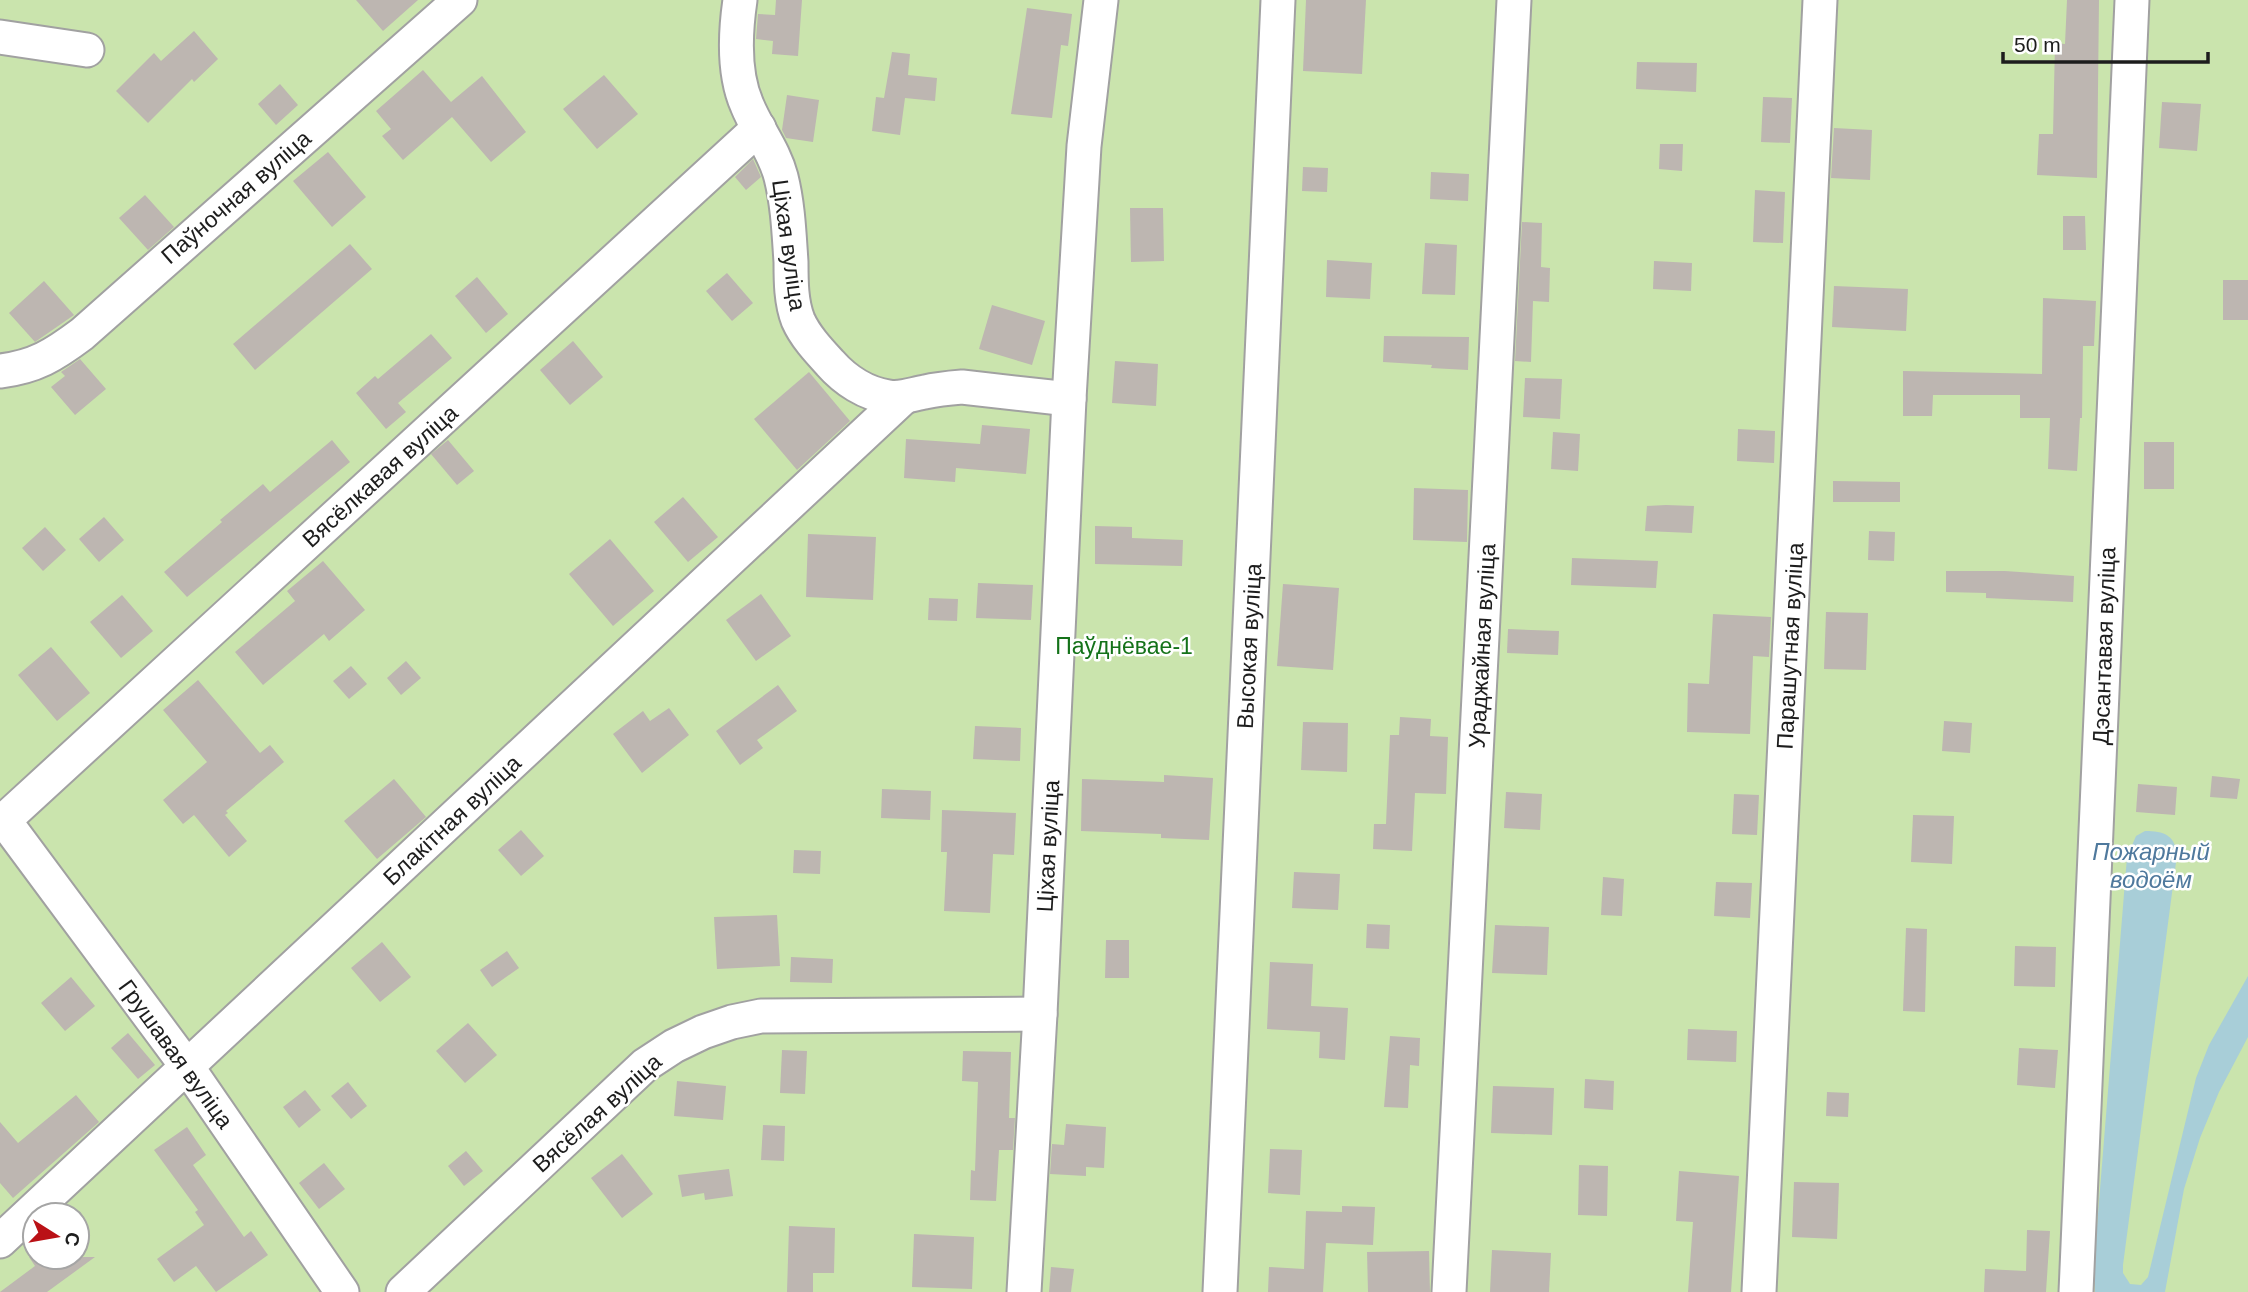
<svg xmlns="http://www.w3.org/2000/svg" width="2248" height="1292" font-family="Arial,sans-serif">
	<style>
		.grass { fill: #cae4ad; fill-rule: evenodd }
		.water { fill: #a8ced8 }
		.building { fill: #bdb6b1 }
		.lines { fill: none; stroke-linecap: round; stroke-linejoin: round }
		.minor-casing { stroke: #a1a1a1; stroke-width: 37 }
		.minor { stroke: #fff; stroke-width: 33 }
		.labels { text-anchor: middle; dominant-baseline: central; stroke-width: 5; stroke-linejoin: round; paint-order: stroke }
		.street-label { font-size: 23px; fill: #1d1d1d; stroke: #fff }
		.park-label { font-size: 23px; fill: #147219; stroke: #fff }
		.water-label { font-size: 24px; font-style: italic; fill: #4f799d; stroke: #fff }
	</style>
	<rect width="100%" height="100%" fill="#edeae4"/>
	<!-- grass -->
	<path class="grass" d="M 0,0 L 2248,0 L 2248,1292 L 0,1292 ZM 35,1215 L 77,1215 L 77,1257 L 35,1257 Z"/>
	<!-- water -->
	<path class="water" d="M 2145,831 C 2164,831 2175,835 2177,855 L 2123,1265 L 2123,1273 L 2130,1284 L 2141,1285 L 2148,1277 L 2196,1078 L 2209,1045 L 2248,976 L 2248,1037 L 2219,1092 L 2200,1138 L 2184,1189 L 2165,1292 L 2095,1292 L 2094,1263 L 2127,857 L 2136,836 Z"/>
	<!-- building -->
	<g class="building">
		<polygon points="356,0 418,0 383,31"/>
		<polygon points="776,0 802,0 798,56 772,54 773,41 756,39 758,14 775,15"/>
		<polygon points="1306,0 1366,0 1362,74 1303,71"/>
		<polygon points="2067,0 2099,0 2097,178 2037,175 2039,134 2053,134 2055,43 2065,44"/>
		<polygon points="1027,8 1072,14 1068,46 1061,45 1052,118 1011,114"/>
		<polygon points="194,31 218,59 194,82 192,79 148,123 116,91 154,53 161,61"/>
		<polygon points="892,52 910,54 908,75 937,78 935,101 905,98 900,135 872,131 876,97 884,98"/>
		<polygon points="1637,62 1697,63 1696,92 1636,89"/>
		<polygon points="423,70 451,102 482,76 526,132 491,162 452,117 403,160 382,136 391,129 376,111"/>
		<polygon points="604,75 638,114 597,149 563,109"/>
		<polygon points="280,84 298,105 276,125 258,104"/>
		<polygon points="787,95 819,100 813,142 786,138 782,130"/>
		<polygon points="1763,97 1792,98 1790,143 1761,142"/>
		<polygon points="2162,102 2201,104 2197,151 2159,148"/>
		<polygon points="1834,128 1872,130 1870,180 1831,178"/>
		<polygon points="1660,144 1683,144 1682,171 1659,169"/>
		<polygon points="328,152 366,197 332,227 293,181"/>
		<polygon points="753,159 761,177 746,190 735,177"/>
		<polygon points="1303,167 1328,168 1327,192 1302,191"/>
		<polygon points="1431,172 1469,174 1468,201 1430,199"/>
		<polygon points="1755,190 1785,192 1783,243 1753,242"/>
		<polygon points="145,195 174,227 148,250 119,218"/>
		<polygon points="1130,208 1163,208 1164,261 1131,262"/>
		<polygon points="2063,216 2085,216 2086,250 2063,250"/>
		<polygon points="1522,222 1542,223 1541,267 1550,268 1549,302 1533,301 1531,362 1515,361"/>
		<polygon points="1425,243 1457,245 1455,295 1422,294"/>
		<polygon points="350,244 372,269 255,370 233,344"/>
		<polygon points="1327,260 1372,263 1370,299 1326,297"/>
		<polygon points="1654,261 1692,263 1691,291 1653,289"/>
		<polygon points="727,273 753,303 732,321 706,291"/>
		<polygon points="477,277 508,314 486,333 455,296"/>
		<rect x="2223" y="280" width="25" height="40"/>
		<polygon points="44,281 74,315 35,342 9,313"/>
		<polygon points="1834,286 1908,289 1906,331 1832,327"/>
		<polygon points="2043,298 2096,301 2094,346 2083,346 2082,418 2080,418 2077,471 2048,469 2050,418 2020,418 2020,395 1933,395 1932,416 1903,416 1903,371 2042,374"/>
		<polygon points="992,305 1045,321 1032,365 979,349"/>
		<polygon points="431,334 452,358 398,403 406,412 386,429 356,393 375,376 378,379"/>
		<polygon points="1384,336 1469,337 1468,370 1431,368 1432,365 1383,362"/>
		<polygon points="573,341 603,377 570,405 540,370"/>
		<polygon points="80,359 106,389 75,415 51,387 65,376 61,372"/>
		<polygon points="1115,361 1158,364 1156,406 1112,403"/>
		<polygon points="809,372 850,421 797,470 754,419"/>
		<polygon points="1525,378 1562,379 1560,419 1523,417"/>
		<polygon points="982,425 1030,429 1026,474 956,468 955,482 904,478 906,439 980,444"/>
		<polygon points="1738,429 1775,431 1774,463 1737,461"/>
		<polygon points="1553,432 1580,434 1578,471 1551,469"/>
		<polygon points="332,440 350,462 187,597 164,572 222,522 220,520 263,484 270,492"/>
		<polygon points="448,440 474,471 457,485 431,454"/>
		<rect x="2144" y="442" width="30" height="47"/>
		<polygon points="1833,481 1900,482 1900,502 1833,502"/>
		<polygon points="1414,488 1468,490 1467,542 1413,540"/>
		<polygon points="683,497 718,537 688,562 654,522"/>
		<polygon points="1666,505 1694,506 1692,533 1645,531 1647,506"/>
		<polygon points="104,517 124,540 99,562 79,539"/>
		<polygon points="1095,526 1132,527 1132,538 1183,540 1182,566 1095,564"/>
		<polygon points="45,527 66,550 43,571 22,548"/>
		<polygon points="1869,531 1895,532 1894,561 1868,560"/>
		<polygon points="808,534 876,537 873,600 806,597"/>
		<polygon points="610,539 654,591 613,626 569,574"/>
		<polygon points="1572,558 1658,561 1656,588 1571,585"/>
		<polygon points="323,561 365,610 329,641 324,634 263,685 235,652 295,601 287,591"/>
		<polygon points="1946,571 2005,571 2074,576 2073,602 1986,598 1986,593 1946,592"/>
		<polygon points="978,583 1033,585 1031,620 976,618"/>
		<polygon points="1283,584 1339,588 1333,670 1277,666"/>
		<polygon points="761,594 791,636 756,661 726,620"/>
		<polygon points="122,595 153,631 121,658 90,622"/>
		<polygon points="929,598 958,599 957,621 928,620"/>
		<polygon points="1826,612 1868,613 1866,670 1824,669"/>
		<polygon points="1713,614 1771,617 1769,657 1753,656 1750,734 1687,732 1688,683 1709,684"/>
		<polygon points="1508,629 1559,631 1558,655 1507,653"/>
		<polygon points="51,647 90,693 57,721 18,675"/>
		<polygon points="406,661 421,678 401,695 387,678"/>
		<polygon points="351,666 367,684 349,699 333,681"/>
		<polygon points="198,680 260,753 270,745 284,762 226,811 228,813 225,815 247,841 229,857 194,815 183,824 163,800 207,762 163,710"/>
		<polygon points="778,685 797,711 757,740 763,748 740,765 716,731"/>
		<polygon points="669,708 689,735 642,773 613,734 643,711 650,721"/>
		<polygon points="1400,717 1431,719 1430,736 1448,737 1446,794 1415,793 1412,851 1373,849 1374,824 1386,824 1390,735 1399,735"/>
		<polygon points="1944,721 1972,723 1970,753 1942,751"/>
		<polygon points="1303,722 1348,723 1347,772 1301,770"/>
		<polygon points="975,726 1021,728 1020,761 973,759"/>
		<polygon points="1164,775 1213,778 1209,840 1161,838 1161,834 1081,831 1082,779 1164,782"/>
		<polygon points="2212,776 2240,779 2237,799 2210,797"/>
		<polygon points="394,779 426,817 377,859 344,821"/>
		<polygon points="2138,784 2177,787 2175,815 2136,812"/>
		<polygon points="882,789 931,791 930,820 881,818"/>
		<polygon points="1506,792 1542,794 1540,830 1504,828"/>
		<polygon points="1734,794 1759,795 1757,835 1732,834"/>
		<polygon points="942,810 1016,813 1014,855 993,854 990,913 944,911 947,852 941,852"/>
		<polygon points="1913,815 1954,816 1952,864 1911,862"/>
		<polygon points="521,830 544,856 521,876 498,850"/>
		<polygon points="794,850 821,851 820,874 793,873"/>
		<polygon points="1294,872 1340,874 1338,910 1292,908"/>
		<polygon points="1603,877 1624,879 1622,916 1601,915"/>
		<polygon points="1716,882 1752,883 1750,918 1714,916"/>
		<polygon points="777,915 780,966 717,969 714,917"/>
		<polygon points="1367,924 1390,925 1389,949 1366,948"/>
		<polygon points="1495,925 1549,927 1547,975 1492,973"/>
		<polygon points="1906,928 1927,929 1925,1012 1903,1011"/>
		<polygon points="1106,940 1129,940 1129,978 1105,978"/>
		<polygon points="382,942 411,977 380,1002 351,968"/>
		<polygon points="2015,946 2056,947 2055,987 2014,986"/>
		<polygon points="507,951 519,968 492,987 480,970"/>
		<polygon points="791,957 833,959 832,983 790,982"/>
		<polygon points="1270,962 1313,964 1311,1006 1348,1008 1345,1060 1319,1058 1320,1032 1267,1029"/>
		<polygon points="71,977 95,1006 65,1031 41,1003"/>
		<polygon points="468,1023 497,1055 465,1083 436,1051"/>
		<polygon points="1688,1029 1737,1031 1736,1062 1687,1060"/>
		<polygon points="128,1033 155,1065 138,1079 111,1048"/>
		<polygon points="1390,1036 1420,1038 1419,1066 1410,1065 1408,1108 1384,1107"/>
		<polygon points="2019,1048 2058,1050 2055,1088 2017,1085"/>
		<polygon points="782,1050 807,1051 805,1094 780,1093"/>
		<polygon points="963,1051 1011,1052 1009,1118 1015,1118 1013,1150 999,1150 996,1201 970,1200 971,1170 975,1171 978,1082 962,1081"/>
		<polygon points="1585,1079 1614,1081 1613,1110 1584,1108"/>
		<polygon points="677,1081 726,1086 723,1120 674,1116"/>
		<polygon points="348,1082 367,1106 351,1119 331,1096"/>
		<polygon points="1493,1086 1554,1088 1552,1135 1491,1133"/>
		<polygon points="305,1090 321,1110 299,1128 283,1107"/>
		<polygon points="1827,1092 1849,1093 1848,1117 1826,1116"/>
		<polygon points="76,1095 99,1122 13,1198 0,1183 0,1122 18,1143"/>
		<polygon points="1066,1124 1106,1127 1104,1168 1086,1167 1086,1176 1050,1174 1052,1144 1064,1145"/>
		<polygon points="763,1125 785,1126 784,1161 761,1160"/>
		<polygon points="187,1127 206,1155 193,1165 244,1237 251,1231 268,1255 216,1292 196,1266 174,1282 157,1259 204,1225 195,1212 198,1210 154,1150"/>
		<polygon points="1270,1149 1302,1150 1300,1195 1268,1193"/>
		<polygon points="466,1151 483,1171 464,1186 448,1166"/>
		<polygon points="622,1154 653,1194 622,1218 591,1178"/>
		<polygon points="324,1163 345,1189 319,1209 299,1183"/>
		<polygon points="1579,1165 1608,1166 1607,1216 1578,1215"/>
		<polygon points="729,1169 733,1196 705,1200 704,1193 682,1197 678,1175"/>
		<polygon points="1679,1171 1739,1176 1731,1292 1688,1292 1693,1222 1676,1221"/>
		<polygon points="1794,1182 1839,1183 1837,1239 1792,1237"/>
		<polygon points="1342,1206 1375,1207 1373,1245 1326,1243 1323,1292 1268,1292 1269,1267 1304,1269 1306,1211 1342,1212"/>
		<polygon points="789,1226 835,1228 834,1273 813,1273 813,1292 787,1292"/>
		<polygon points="2027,1230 2050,1231 2046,1292 1984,1292 1985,1269 2026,1271"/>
		<polygon points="914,1234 974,1237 972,1289 912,1287"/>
		<polygon points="1492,1250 1551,1253 1549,1292 1490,1292"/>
		<polygon points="1429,1251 1430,1292 1368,1292 1367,1252"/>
		<polygon points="29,1257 95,1257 47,1292 0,1292 35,1266"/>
		<polygon points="1051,1267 1074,1269 1071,1292 1049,1292"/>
	</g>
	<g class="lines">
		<defs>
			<g id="minor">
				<path d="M 740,0 C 735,34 733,73 747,105 C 757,130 774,150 781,177 C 788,205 789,233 791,262 C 791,281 791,302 798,320 C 805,336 818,350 830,363 C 845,380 866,394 889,397 C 902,399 913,394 925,392 C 938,389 950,388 962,387 L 1069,399"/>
				<polyline points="0,37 87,50"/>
				<path d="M 0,371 C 35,367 54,355 82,334 L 460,0"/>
				<polyline points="4,820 188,1068 342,1292"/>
				<polyline points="0,824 759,128"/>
				<polyline points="0,1241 903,398"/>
				<polyline points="403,1292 645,1065 674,1046 703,1032 732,1022 761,1016 1040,1014"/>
				<polyline points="1024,1292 1040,1014 1069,399 1084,146 1101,0"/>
				<polyline points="1220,1292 1278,0"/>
				<polyline points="1449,1292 1514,0"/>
				<polyline points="1759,1292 1820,0"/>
				<polyline points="2076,1292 2132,0"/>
			</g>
		</defs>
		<!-- minor casing -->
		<use href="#minor" class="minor-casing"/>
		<!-- minor -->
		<use href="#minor" class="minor"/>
	</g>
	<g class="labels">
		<!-- street labels -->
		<g class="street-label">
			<text transform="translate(236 197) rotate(-41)">Паўночная вуліца</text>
			<text transform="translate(789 245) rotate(82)">Ціхая вуліца</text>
			<text transform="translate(380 476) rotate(-42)">Вясёлкавая вуліца</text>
			<text transform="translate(1249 646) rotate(-87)">Высокая вуліца</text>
			<text transform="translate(1482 646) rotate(-87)">Ураджайная вуліца</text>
			<text transform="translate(1790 646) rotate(-87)">Парашутная вуліца</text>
			<text transform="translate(2104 646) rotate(-88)">Дэсантавая вуліца</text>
			<text transform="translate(452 820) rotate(-43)">Блакітная вуліца</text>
			<text transform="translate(1048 846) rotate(-87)">Ціхая вуліца</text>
			<text transform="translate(176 1054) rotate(54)">Грушавая вуліца</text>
			<text transform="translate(597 1113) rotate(-42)">Вясёлая вуліца</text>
		</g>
		<!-- park labels -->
		<g class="park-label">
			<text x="1124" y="646">Паўднёвае-1</text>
		</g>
		<!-- water labels -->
		<g class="water-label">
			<text x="2151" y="851">Пожарный<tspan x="2151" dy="28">водоём</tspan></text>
		</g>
	</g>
	<!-- north arrow -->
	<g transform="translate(56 1236) rotate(101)"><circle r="33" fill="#ffffff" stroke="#a5a5a5" stroke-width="2"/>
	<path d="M0-5L12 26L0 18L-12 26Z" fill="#ba1116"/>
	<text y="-10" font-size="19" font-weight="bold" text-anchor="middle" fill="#1d1d1d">С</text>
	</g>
	<!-- scale -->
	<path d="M2003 52v10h205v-10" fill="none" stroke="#1d1d1d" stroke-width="3.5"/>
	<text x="2014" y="52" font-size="21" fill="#1d1d1d" stroke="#ffffff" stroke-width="5" paint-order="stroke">50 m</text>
</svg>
